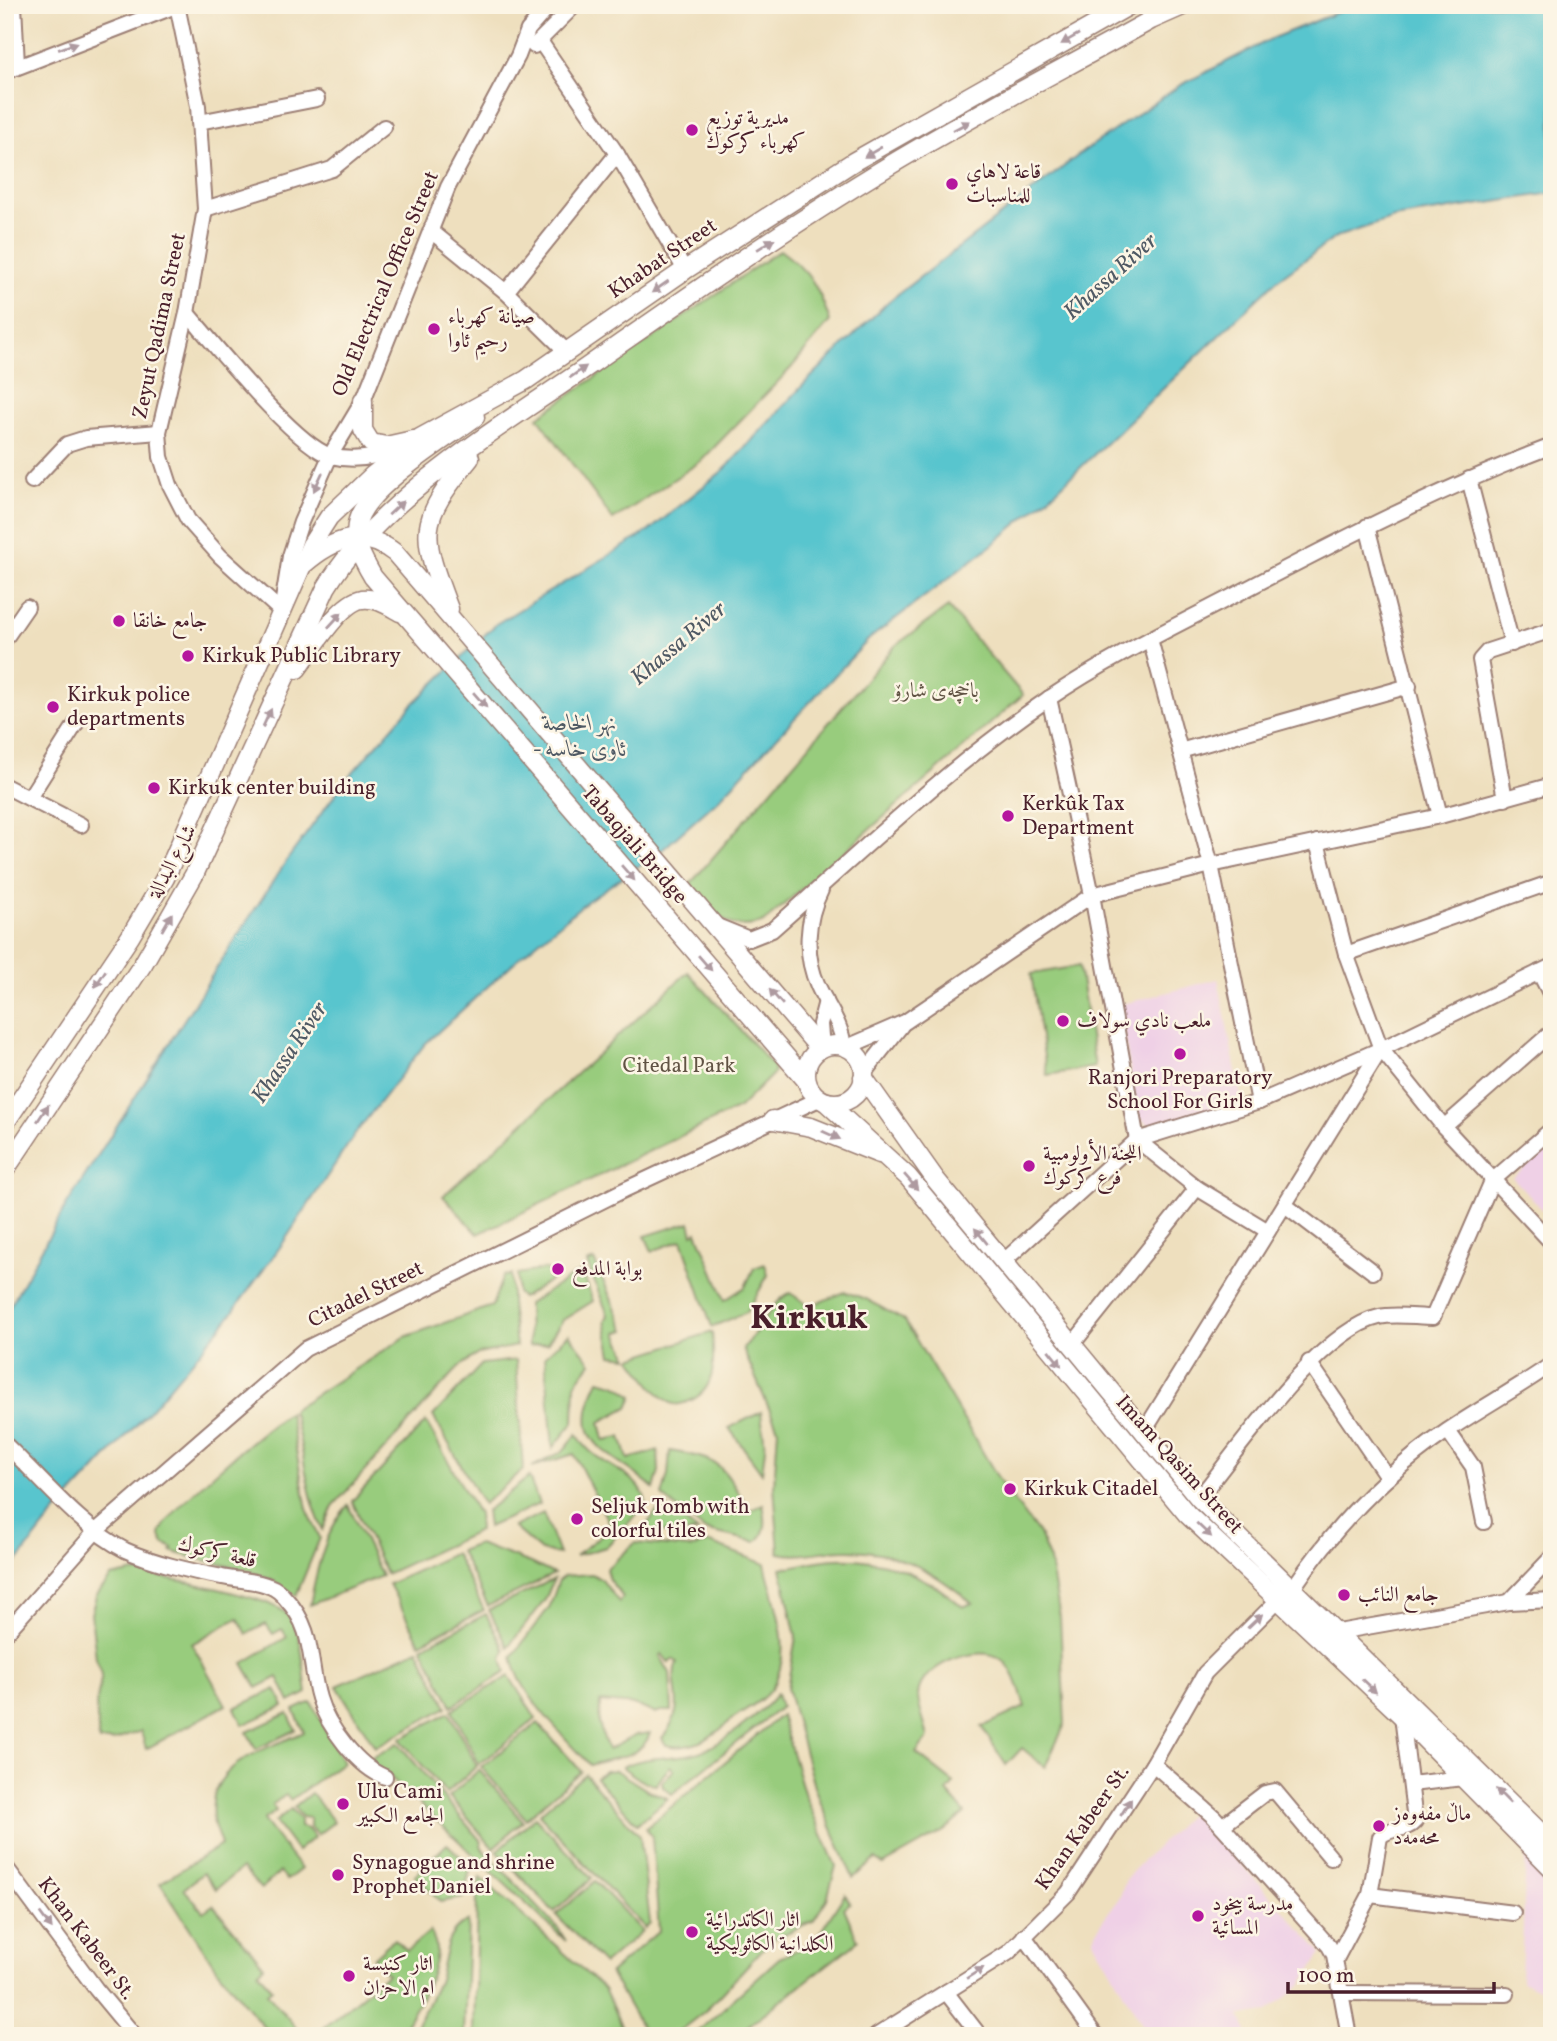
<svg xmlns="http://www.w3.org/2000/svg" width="1557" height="2041" font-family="Vollkorn,Amiri,serif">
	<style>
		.built { fill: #efd0e6 }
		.green { fill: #98cc7d; stroke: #717654; stroke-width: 2 }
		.water { fill: #58c5ce; stroke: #51727c; stroke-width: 2 }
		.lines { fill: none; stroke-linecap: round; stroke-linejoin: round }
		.minor-casing { stroke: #9c7f74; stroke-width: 18 }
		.major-casing { stroke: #9c7f74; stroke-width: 21 }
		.minor { stroke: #fff; stroke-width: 14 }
		.major { stroke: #fff; stroke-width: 18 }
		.oneway { fill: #ae9aa0 }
		.poi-dot { fill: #b5179e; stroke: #fcf5e5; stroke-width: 2.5 }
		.labels { text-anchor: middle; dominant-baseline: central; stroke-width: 5; stroke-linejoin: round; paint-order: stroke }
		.poi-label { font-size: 21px; fill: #4a1f2b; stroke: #fcf5e5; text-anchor: start }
		.street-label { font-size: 21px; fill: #4a1f2b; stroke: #fcf5e5 }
		.park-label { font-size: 21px; fill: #615344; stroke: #fcf5e5 }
		.water-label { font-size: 23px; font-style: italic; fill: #4f5964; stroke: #fcf5e5 }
		.town-label { font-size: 35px; font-weight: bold; fill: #4a1f2b; stroke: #fcf5e5 }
	</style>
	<rect width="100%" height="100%" fill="#fcf5e5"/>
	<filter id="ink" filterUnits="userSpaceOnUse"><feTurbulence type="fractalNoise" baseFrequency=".0143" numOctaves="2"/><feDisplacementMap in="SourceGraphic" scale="14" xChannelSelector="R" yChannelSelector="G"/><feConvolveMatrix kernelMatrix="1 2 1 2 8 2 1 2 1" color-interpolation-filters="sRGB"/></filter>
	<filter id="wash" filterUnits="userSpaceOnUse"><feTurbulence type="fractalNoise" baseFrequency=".00686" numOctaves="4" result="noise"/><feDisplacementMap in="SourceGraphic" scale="28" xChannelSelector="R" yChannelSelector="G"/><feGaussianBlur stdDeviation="1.57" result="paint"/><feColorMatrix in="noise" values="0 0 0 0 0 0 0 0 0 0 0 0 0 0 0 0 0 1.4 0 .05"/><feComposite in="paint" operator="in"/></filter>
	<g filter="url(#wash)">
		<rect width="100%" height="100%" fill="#eedfbe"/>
		<!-- built -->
		<g class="built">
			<polygon points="1218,979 1242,1103 1156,1130 1138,1117 1119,1005"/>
			<polygon points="1552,1145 1552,1220 1513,1178"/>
			<polygon points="1193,1811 1322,1953 1301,1985 1267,2012 1240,2016 1249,2036 1149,2036 1093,1940 1100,1924 1119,1898 1127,1877"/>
			<polygon points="1526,1851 1552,1878 1552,1995 1521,1981"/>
		</g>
		<!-- green -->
		<g class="green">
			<path d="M 780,250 C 810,272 818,286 830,321 L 791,368 L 701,461 L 613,520 L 538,417 Z"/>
			<path d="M 948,607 L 1023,695 L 764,922 C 726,936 712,910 690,884 L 895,646 Z"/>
			<polygon points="1079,966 1095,1067 1047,1075 1031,974"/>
			<polygon points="688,972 773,1066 774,1073 739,1108 478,1234 443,1196"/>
			<polygon points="690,1222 693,1234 697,1232 725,1300 745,1287 754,1268 765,1264 768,1275 747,1312 712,1327 682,1240 652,1251 645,1236"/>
			<polygon points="594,1260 625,1330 617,1333 628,1357 612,1355 605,1321 608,1315 587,1263"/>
			<polygon points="546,1269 551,1280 522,1298 517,1293 517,1274"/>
			<polygon points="582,1270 593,1301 563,1320 547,1343 529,1346 528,1304"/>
			<path d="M 511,1275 L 511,1304 L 516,1346 L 478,1354 L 460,1366 L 333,1506 L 323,1530 C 305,1492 305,1450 292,1410 L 405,1337 L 492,1306 L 503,1276 Z"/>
			<path d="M 845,1292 L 866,1299 L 905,1321 L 1001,1483 L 1039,1534 L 1050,1561 L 1060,1617 L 1065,1724 L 1045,1767 L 1022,1748 L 1006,1765 L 982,1727 L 1025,1707 C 1020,1692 1015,1669 1001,1659 C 979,1643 920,1665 918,1695 C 918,1708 925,1724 928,1737 L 916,1753 L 954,1783 L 947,1792 L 965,1813 L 944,1831 L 883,1865 L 876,1859 L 853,1878 L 814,1787 L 787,1688 L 796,1637 L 781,1568 C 794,1567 806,1563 818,1561 C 873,1552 923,1572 963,1607 L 972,1603 C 935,1572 895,1548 844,1550 C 821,1550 802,1558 779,1553 L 774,1486 L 778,1429 L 743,1349 C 757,1333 773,1300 790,1293 L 810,1306 Z"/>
			<path d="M 712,1332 C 714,1360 718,1391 687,1402 C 679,1405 673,1406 667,1400 C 652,1390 642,1372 631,1358 Z"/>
			<polygon points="569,1334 591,1363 575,1384 574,1422 553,1448 545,1356"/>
			<polygon points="516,1360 523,1470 483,1504 433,1416 482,1364"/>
			<path d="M 599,1380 L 615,1384 L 633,1396 L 628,1407 L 600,1422 L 604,1440 L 621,1437 L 628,1459 L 658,1451 L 659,1471 L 654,1489 C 614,1450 564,1449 599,1380 Z"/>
			<path d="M 289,1412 L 307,1509 L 320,1538 L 296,1596 C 261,1566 214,1566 171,1551 L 173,1548 L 163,1543 L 160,1536 C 159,1516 267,1427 289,1412 Z"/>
			<polygon points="761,1412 765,1448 762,1473 729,1428"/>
			<polygon points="426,1422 478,1514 479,1531 386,1574 352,1501"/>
			<path d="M 577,1434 C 581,1441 585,1447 591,1452 C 609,1468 644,1478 646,1504 L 606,1547 L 575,1556 L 611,1527 L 574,1454 L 532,1467 L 562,1452 Z"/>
			<path d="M 670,1451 C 726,1460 720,1465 750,1511 L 763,1504 C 766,1519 768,1532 756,1542 L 704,1530 L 662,1496 L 668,1475 Z"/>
			<polygon points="529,1477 539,1504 488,1527 486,1511"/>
			<path d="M 348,1505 L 382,1576 L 310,1605 C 316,1572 325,1530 348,1505 Z"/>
			<path d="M 668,1508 L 698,1532 C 677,1536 662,1530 642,1531 L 658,1510 Z"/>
			<polygon points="543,1513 559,1554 541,1551 513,1527"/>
			<path d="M 635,1543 L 689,1548 L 710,1543 L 765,1564 C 774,1604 796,1651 771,1689 C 761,1704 741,1710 729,1722 C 711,1738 691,1751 666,1745 L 662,1738 C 691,1704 667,1687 677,1662 L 673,1659 L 669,1663 L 662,1654 L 660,1656 L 670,1673 L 672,1711 L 660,1711 L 656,1714 L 636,1705 L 600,1702 L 599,1724 L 608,1750 L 636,1735 L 650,1733 C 643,1758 612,1757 590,1765 C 563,1734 521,1698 512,1657 L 550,1606 L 559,1580 L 564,1576 L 592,1574 L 602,1580 L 619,1602 L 623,1597 L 609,1580 L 606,1569 Z"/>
			<polygon points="478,1544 531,1563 554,1574 488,1606 460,1551"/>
			<polygon points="455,1553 484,1610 420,1643 389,1584"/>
			<path d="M 135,1572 C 165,1578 272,1596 288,1615 C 304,1635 303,1670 307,1693 L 290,1702 L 278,1677 L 257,1688 L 243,1663 L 287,1637 L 282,1629 L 273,1634 L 266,1624 L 247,1634 L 238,1618 L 192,1644 L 226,1705 L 146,1749 L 141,1731 L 113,1741 L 99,1741 L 96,1705 L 102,1674 L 96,1658 L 91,1614 L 96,1596 L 111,1577 Z"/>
			<polygon points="554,1579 545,1600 508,1647 489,1610"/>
			<polygon points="486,1614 505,1650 502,1659 506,1672 452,1706 422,1647"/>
			<polygon points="418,1649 447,1707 375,1747 337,1686"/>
			<polygon points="509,1676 536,1719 479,1764 452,1710"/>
			<polygon points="276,1689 284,1706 243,1725 235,1708"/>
			<path d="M 777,1694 L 781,1707 L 672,1794 L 663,1787 L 662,1782 L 674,1770 L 670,1766 L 656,1785 L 642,1781 L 622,1767 C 645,1756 669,1759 692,1754 C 719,1748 760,1714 777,1694 Z"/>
			<path d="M 311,1702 L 343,1762 L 290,1800 L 286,1795 L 272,1804 L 276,1811 L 263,1820 L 301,1869 L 287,1880 L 280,1872 L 261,1889 L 242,1868 L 216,1889 L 203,1873 L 184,1889 L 203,1912 L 213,1905 L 264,1966 L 258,1972 L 272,1989 L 267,1993 L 303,2036 L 271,2036 L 216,1968 L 160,1883 L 221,1845 C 219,1837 214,1828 213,1819 C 206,1763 263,1751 304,1732 L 294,1710 Z"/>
			<polygon points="449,1712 477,1766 446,1793 400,1739"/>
			<polygon points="288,1713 296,1730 256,1749 247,1732"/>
			<polygon points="781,1715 805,1796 836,1866 827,1899 813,1921 771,1940 705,2011 682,2029 666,2036 646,2036 610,1973 659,1931 652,1837 646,1828"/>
			<polygon points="538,1723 581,1771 526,1819 481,1767"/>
			<polygon points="398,1743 480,1840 482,1848 558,1928 566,1941 388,1775 372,1767 370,1759"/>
			<polygon points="479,1770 523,1821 493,1848 449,1796"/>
			<polygon points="615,1770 647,1790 668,1798 637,1824 596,1778 605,1771"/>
			<polygon points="585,1774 640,1836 650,1923 645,1928 539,1814"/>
			<polygon points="311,1793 334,1822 317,1835 310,1827 310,1818 302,1817 294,1807"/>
			<polygon points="291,1809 300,1819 300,1827 308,1829 314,1837 297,1851 275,1822"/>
			<polygon points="535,1817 592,1878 554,1912 497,1851"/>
			<polygon points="447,1844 471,1866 463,1898 440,1902 415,1875"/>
			<polygon points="480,1877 604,1989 626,2036 474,2036 477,1898"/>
			<polygon points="595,1881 642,1931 604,1964 556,1915"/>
			<polygon points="845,1894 850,1903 844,1908 858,1941 735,2036 693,2036 779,1958 814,1942"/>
			<path d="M 468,1921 L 464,2036 L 411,2036 C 420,2018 430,2000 438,1982 C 447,1958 441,1934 468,1921 Z"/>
			<path d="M 430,1931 C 432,1935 436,1942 436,1947 C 438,1973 413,2014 399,2036 L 314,2036 L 387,1974 L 373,1958 L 394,1939 L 407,1951 Z"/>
		</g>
		<!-- water -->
		<polygon class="water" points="1356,5 1552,5 1552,193 1394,218 1336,237 1277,280 1057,490 992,545 869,639 718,800 662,850 586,902 522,955 425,1044 355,1134 283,1243 226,1321 151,1409 54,1514 5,1577 6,1313 66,1206 227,952 287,860 345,781 411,706 496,624 649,531 726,468 806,382 889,301 1084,151 1179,86 1273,38"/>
	</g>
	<g filter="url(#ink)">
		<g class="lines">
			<defs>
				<g id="minor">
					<polyline points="14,5 17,65"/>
					<polyline points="177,5 198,106 205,209 187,313 159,432 161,457 170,485 188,520 220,556 282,612"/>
					<polyline points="540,41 617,154 685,270"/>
					<polyline points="534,46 575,5"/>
					<polyline points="5,72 178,5"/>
					<polyline points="199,122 317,99"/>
					<polyline points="205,209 332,169 384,127"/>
					<polyline points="431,231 506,292 567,352"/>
					<polyline points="506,292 617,154"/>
					<path d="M 187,313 C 215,345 296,446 331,456 C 354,462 379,457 400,447"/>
					<polyline points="1469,479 1512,644"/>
					<polyline points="32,481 67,444 86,438 159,432"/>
					<polyline points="1367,526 1440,816"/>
					<polyline points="283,600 290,556 301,522 330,456 363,401 448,187 518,56 528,30 550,5"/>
					<polyline points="5,639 27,607"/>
					<polyline points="1150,639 1211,865 1259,1102"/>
					<polyline points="1049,698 1092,895 1137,1140 1197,1188 1268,1231"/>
					<polyline points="1180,751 1409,686"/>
					<polyline points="5,786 81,825"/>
					<polyline points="29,798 77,722"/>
					<polyline points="1505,799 1480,660 1488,651 1552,630"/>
					<polyline points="1317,842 1346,954 1381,1049 1444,1127 1552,1243"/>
					<path d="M 821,890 C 806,920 804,955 818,986 C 828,1008 841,1022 844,1047"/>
					<path d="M 717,926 L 749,939 L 772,930 C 862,851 949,766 1048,699 C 1107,659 1173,627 1237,594 C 1340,540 1443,487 1552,446"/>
					<polyline points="1346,954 1552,882"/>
					<polyline points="1539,972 1552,997"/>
					<polyline points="822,1048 820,1024 826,1001"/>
					<polyline points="845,1048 905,1022 1092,895 1211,865 1440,816 1552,785"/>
					<polyline points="863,1074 901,1026"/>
					<polyline points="1444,1127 1552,1032"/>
					<polyline points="1285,1205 1373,1272"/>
					<polyline points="1003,1262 1137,1140 1259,1102 1381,1049 1552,966"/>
					<polyline points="1072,1345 1197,1188"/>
					<polyline points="1309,1362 1388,1478"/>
					<polyline points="1448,1431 1473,1467 1484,1522"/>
					<polyline points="1143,1433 1381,1049"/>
					<path d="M 5,1444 C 40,1477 81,1528 125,1550 C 151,1562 193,1572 222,1577 C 236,1580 256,1580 269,1586 C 275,1588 282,1594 286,1599 C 315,1630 308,1661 319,1698 C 327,1726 358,1767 385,1777"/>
					<path d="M 1199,1498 C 1238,1450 1320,1330 1379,1317 C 1395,1313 1416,1317 1433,1317 L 1492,1181 L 1552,1129"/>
					<path d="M 1293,1588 C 1335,1526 1386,1473 1447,1431 C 1481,1408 1518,1388 1552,1364"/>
					<polyline points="1509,1602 1552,1557"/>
					<polyline points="1338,1632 1509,1602 1552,1600"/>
					<polyline points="5,1634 96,1531 305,1349 624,1190 819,1099"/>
					<polyline points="1153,1764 1214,1817 1329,1946 1334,1955 1349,2036"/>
					<polyline points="1411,1784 1463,1778"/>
					<polyline points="1222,1826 1265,1793 1275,1791 1331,1858"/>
					<polyline points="5,1866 96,1989 135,2036"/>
					<polyline points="1370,1895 1513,1913"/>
					<polyline points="1024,1936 1096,2036"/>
					<path d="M 1335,1961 L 1370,1895 L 1380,1837 C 1390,1826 1406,1832 1415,1821 L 1402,1716"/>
					<polyline points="946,1992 980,2036"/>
					<polyline points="1342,1993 1507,1994"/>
					<polyline points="876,2036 1008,1953 1068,1893 1153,1764 1205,1673 1278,1600"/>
				</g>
				<g id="major">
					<polyline points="363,401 363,430 371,443 386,446 413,440"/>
					<path d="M 475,417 C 446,439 368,486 358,520 C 352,541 363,560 373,577 L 806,1080"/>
					<path d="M 304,564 C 334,538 362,528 395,553 L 820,1049"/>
					<path d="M 449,609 C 420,532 417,523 470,458"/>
					<path d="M 297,669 C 311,651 339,603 362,599 C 376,597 389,606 400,612"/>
					<circle cx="835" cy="1074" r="29"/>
					<polyline points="863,1077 936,1180 1199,1498 1552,1844"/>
					<polyline points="826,1102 908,1177 1187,1514 1402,1716 1552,1868"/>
					<polyline points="773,1120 811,1127 879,1154"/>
					<polyline points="5,1123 130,937 165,878 311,545 329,517 373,475 420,438 526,380 685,270 853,162 1130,5"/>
					<path d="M 5,1170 L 143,964 L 194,875 L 326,588 C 377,502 492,432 574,376 C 677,304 779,232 887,167 C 973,115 1063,69 1151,20 L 1185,5"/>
				</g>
			</defs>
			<!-- minor casing -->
			<use href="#minor" class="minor-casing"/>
			<!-- major casing -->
			<use href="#major" class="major-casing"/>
			<!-- minor -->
			<use href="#minor" class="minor"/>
			<!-- major -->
			<use href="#major" class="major"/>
		</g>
		<!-- one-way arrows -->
		<defs><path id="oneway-solid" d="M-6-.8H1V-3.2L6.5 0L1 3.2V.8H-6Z" transform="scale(1.75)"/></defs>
		<g class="oneway">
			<use href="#oneway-solid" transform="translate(1070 39) rotate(150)"/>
			<use href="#oneway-solid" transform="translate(68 46) rotate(-20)"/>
			<use href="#oneway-solid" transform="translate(961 126) rotate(-29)"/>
			<use href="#oneway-solid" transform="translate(873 152) rotate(150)"/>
			<use href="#oneway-solid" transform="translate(766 244) rotate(-32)"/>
			<use href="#oneway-solid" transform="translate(660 287) rotate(145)"/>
			<use href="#oneway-solid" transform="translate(578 372) rotate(-35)"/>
			<use href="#oneway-solid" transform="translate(318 482) rotate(115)"/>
			<use href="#oneway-solid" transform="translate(396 508) rotate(-43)"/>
			<use href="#oneway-solid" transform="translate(335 620) rotate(-48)"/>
			<use href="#oneway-solid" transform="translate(480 700) rotate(49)"/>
			<use href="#oneway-solid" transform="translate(267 718) rotate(-65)"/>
			<use href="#oneway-solid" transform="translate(628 873) rotate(49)"/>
			<use href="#oneway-solid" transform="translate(167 922) rotate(-60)"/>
			<use href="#oneway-solid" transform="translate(705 963) rotate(49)"/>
			<use href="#oneway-solid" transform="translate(100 979) rotate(123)"/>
			<use href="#oneway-solid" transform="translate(776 997) rotate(-131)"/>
			<use href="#oneway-solid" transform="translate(43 1113) rotate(-56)"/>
			<use href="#oneway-solid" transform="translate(831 1135) rotate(24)"/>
			<use href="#oneway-solid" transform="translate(911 1182) rotate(49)"/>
			<use href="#oneway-solid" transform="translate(981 1236) rotate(-129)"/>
			<use href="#oneway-solid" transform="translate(1055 1358) rotate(51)"/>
			<use href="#oneway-solid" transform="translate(1204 1530) rotate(43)"/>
			<use href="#oneway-solid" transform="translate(1255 1621) rotate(-43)"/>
			<use href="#oneway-solid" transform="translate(1369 1686) rotate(43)"/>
			<use href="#oneway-solid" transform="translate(1503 1796) rotate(-135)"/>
			<use href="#oneway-solid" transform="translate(1126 1807) rotate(-58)"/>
			<use href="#oneway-solid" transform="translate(46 1921) rotate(54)"/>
			<use href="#oneway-solid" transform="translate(975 1973) rotate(-32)"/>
		</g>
	</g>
	<!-- markers -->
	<g class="poi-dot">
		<circle cx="692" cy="130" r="7"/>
		<circle cx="952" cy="184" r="7"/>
		<circle cx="434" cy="329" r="7"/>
		<circle cx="119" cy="621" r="7"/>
		<circle cx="188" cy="656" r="7"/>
		<circle cx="53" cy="707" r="7"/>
		<circle cx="154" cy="788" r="7"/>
		<circle cx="1008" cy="816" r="7"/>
		<circle cx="1063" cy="1021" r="7"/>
		<circle cx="1180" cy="1054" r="7"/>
		<circle cx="1029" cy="1166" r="7"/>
		<circle cx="558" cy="1269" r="7"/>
		<circle cx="1010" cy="1489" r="7"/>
		<circle cx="577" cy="1519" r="7"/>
		<circle cx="1344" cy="1595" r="7"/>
		<circle cx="343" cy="1804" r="7"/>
		<circle cx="1379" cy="1826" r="7"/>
		<circle cx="338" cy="1875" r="7"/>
		<circle cx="1198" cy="1916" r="7"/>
		<circle cx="692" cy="1932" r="7"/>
		<circle cx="349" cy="1976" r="7"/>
	</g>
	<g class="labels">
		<!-- poi labels -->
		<g class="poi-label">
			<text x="706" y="118">مديرية توزيع<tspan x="706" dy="24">كهرباء كركوك</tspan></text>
			<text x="966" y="172">قاعة لاهاي<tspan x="966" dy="24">للمناسبات</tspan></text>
			<text x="448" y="317">صيانة كهرباء<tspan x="448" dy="24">رحيم ئاوا</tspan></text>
			<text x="133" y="621">جامع خانقا</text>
			<text x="202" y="656">Kirkuk Public Library</text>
			<text x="67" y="695">Kirkuk police<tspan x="67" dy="24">departments</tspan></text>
			<text x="168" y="788">Kirkuk center building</text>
			<text x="1022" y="804">Kerkûk Tax<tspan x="1022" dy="24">Department</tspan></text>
			<text x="1077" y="1021">ملعب نادي سولاف</text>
			<text x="1180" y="1078" text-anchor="middle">Ranjori Preparatory<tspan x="1180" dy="24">School For Girls</tspan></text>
			<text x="1043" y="1154">اللجنة الأولومبية<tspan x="1043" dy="24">فرع كركوك</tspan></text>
			<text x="572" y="1269">بوابة المدفع</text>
			<text x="1024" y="1489">Kirkuk Citadel</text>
			<text x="591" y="1507">Seljuk Tomb with<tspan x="591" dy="24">colorful tiles</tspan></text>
			<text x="1358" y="1595">جامع النائب</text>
			<text x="357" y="1792">Ulu Cami<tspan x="357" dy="24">الجامع الكبير</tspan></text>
			<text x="1393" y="1814">ماڵ مفەوەز<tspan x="1393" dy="24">محەمەد</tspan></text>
			<text x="352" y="1863">Synagogue and shrine<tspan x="352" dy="24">Prophet Daniel</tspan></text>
			<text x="1212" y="1904">مدرسة بيخود<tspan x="1212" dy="24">المسائية</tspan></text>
			<text x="706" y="1920">اثار الكاتدرائية<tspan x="706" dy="24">الكلدانية الكاثوليكية</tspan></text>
			<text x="363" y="1964">اثار كنيسة<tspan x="363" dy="24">ام الاحزان</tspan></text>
		</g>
		<!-- street labels -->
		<g class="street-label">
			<text transform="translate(663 259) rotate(-34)">Khabat Street</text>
			<text transform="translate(386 284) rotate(-67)">Old Electrical Office Street</text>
			<text transform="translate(160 326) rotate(-78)">Zeyut Qadima Street</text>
			<text transform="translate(634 845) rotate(49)">Tabaqjali Bridge</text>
			<text transform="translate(173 862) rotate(-62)">شارع البدالة</text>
			<text transform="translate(366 1295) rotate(-26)">Citadel Street</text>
			<text transform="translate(1179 1465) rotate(48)">Imam Qasim Street</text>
			<text transform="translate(217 1553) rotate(13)">قلعة كركوك</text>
			<text transform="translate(1083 1828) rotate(-55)">Khan Kabeer St.</text>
			<text transform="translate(86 1939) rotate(53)">Khan Kabeer St.</text>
		</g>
		<!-- park labels -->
		<g class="park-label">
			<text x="936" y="691">باخچەی شارۆ</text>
			<text x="679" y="1066">Citedal Park</text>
		</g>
		<!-- water labels -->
		<g class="water-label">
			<text transform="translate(1111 277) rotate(-42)">Khassa River</text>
			<text transform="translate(679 644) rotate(-40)">Khassa River</text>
			<text x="580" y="724">نهر الخاصة<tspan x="580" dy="26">- ئاوی خاسە</tspan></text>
			<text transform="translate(290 1053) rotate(-56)">Khassa River</text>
		</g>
		<!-- town labels -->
		<g class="town-label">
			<text x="809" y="1319">Kirkuk</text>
		</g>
	</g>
	<!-- margin -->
	<rect width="1557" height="2041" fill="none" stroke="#fcf5e5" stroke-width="28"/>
	<!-- scale -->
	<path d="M1288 1982v10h206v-10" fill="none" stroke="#4a1f2b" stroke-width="3.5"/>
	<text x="1298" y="1982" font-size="21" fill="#4a1f2b" stroke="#fcf5e5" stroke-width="5" paint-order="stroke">100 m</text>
</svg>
